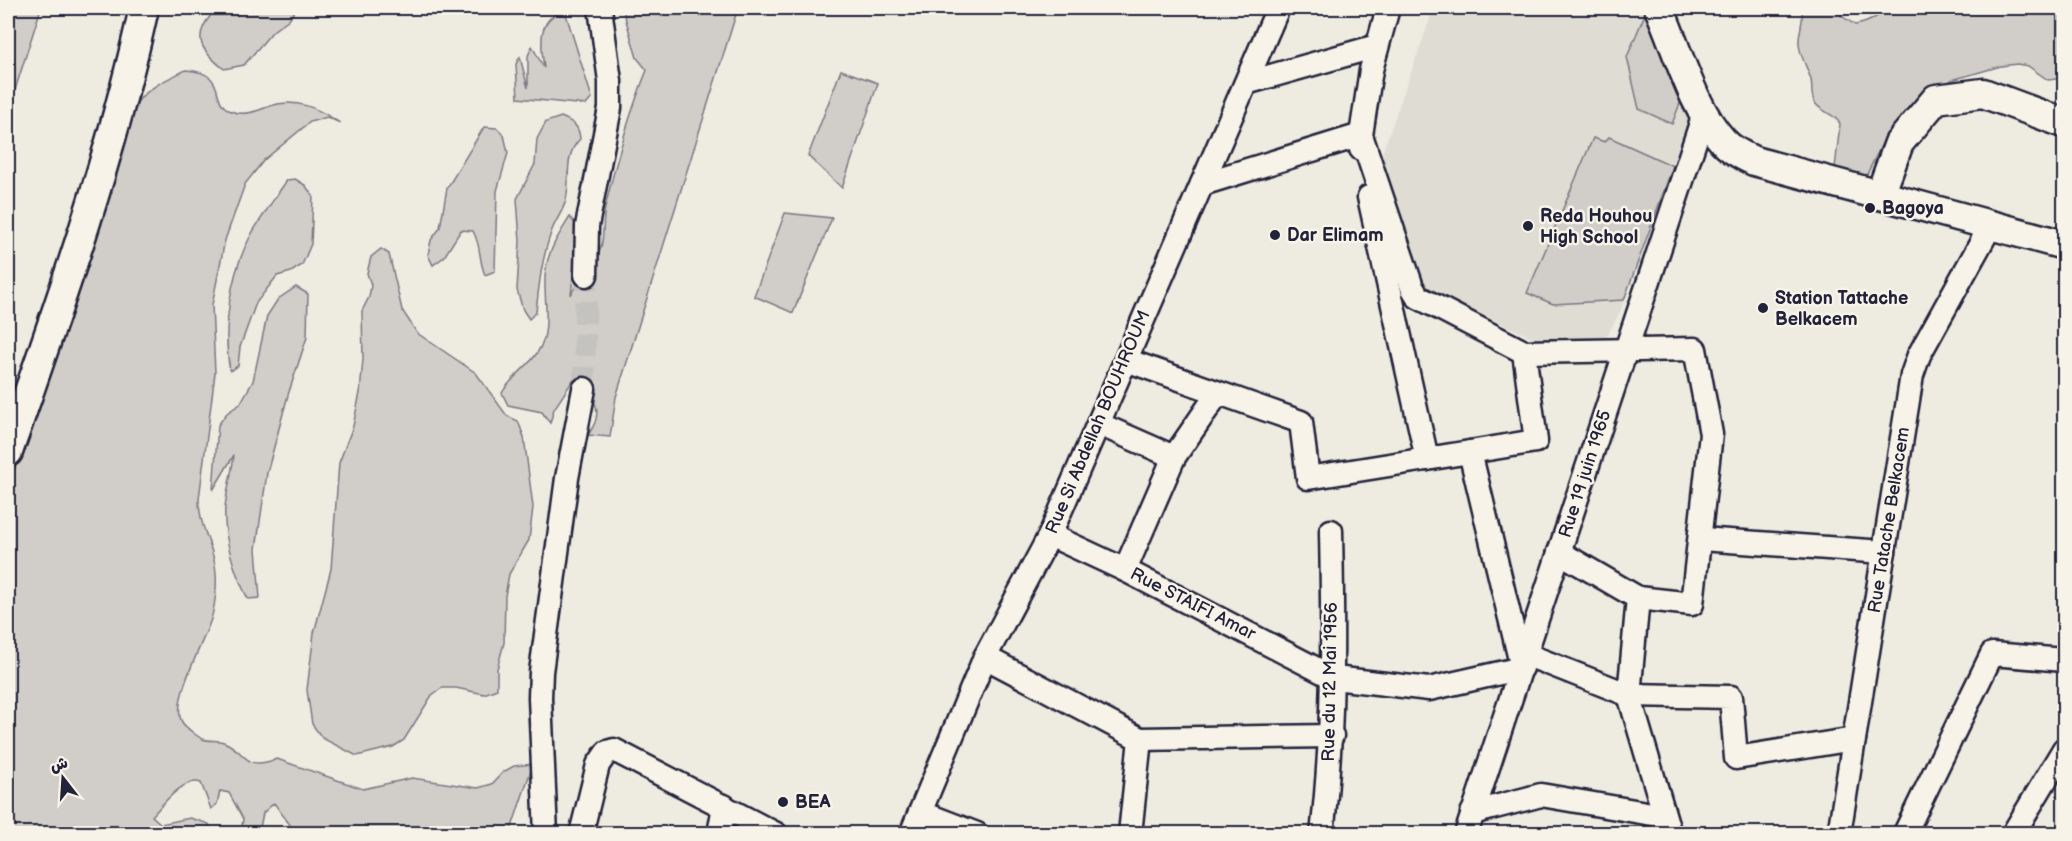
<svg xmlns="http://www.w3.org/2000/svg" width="2072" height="841" font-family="'Balsamiq Sans','Playpen Sans Arabic',sans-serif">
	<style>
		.built { fill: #dfdcd4 }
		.green { fill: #d1cdc9; stroke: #7a7882; stroke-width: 1.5 }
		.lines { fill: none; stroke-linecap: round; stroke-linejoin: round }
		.minor-tunnel { stroke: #c5c3c0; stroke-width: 22; stroke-dasharray: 22 11; stroke-linecap: butt }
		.minor-casing { stroke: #22223b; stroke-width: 27 }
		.major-casing { stroke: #22223b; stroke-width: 33 }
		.minor { stroke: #f7f3e8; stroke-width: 22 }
		.major { stroke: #f7f3e8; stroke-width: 28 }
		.poi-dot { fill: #22223b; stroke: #f7f3e8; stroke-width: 2 }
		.labels { text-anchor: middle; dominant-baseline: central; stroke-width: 5; stroke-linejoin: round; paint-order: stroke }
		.poi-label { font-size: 18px; font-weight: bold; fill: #22223b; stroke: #f7f3e8; text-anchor: start }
		.street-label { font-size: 18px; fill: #22223b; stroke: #f7f3e8 }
	</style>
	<rect width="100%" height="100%" fill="#eeebe1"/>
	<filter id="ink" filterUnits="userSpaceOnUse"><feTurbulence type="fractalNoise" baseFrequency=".0167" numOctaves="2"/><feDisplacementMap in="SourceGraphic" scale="12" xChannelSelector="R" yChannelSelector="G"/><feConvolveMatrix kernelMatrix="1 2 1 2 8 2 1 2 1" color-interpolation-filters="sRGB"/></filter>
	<g filter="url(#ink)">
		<!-- built -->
		<polygon class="built" points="1434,8 1647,9 1692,111 1620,312 1605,340 1544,343 1425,289 1424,280 1379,162"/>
		<!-- green -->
		<g class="green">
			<polygon points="8,8 41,8 8,112"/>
			<path d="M 253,8 L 297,8 L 289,19 L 273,31 L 244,65 L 224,69 C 203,52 191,39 211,15 L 236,15 Z"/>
			<path d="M 646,8 L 738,8 L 616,397 L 610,437 L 588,435 C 607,409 593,396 573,380 L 554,409 L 550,423 L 542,412 L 508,405 L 502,393 C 514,372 537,363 544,338 C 550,315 542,291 546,268 C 549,249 560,233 570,217 L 578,228 L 571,295 C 577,278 595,268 600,250 C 605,237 602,222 605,208 C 616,161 629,115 647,70 L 637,58 L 623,10 L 645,15 Z"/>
			<path d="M 1809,8 L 1830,8 L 1855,25 C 1867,23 1878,18 1885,8 L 2064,8 L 2064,78 L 2048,80 L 2028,66 L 2017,64 L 2001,66 L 1952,80 L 1932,91 L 1886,136 L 1866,176 L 1835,168 L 1840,124 C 1835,113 1822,113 1815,103 C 1810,95 1813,89 1811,80 C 1808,68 1800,57 1799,44 C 1798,32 1804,23 1802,11 Z"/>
			<polygon points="1647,9 1684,93 1672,124 1639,109 1627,57"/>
			<path d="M 565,11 L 592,98 L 586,105 L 518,98 L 516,64 L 520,57 L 528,88 L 528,56 L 532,46 L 544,68 C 541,46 536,17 565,11 Z"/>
			<path d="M 186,70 C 232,73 206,104 234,112 C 246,116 259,110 270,106 C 296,97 319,109 340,123 L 327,117 L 310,122 L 264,160 L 245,184 L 225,240 L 212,305 L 215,373 L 199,499 C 199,530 215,546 216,574 C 217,587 215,606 211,619 C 204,642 170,702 182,722 C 185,727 199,738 203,739 C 211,742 218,739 226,743 C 249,754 243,771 277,759 L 363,789 L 412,778 L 478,788 L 492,784 L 503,772 L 514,766 L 533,764 L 510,833 L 296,833 L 274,803 L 263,813 L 260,828 L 265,833 L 241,833 L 243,819 L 229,793 L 220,791 L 217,804 L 211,809 L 201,783 C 185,776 163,804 152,816 L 161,824 L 190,818 L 209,824 L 211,833 L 8,833 L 8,489 L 130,112 C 144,89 163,81 186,70 Z"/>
			<polygon points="841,70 878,83 842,188 808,156"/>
			<path d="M 561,117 C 573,122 579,125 580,139 C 563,156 571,178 566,200 C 563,211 556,220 552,230 C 542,257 539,284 536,312 L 529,319 L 523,310 L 517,290 L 520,241 L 517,199 L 535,164 L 537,139 L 546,122 Z"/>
			<path d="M 484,127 L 497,128 L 504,135 L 508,153 L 497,191 L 495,271 L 485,275 C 478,258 482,248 473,231 L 461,230 L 444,257 L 433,265 L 428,255 L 431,240 L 440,228 L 447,188 Z"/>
			<polygon points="1609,137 1673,166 1624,300 1553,304 1527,293 1593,138 1605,142"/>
			<path d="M 295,179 L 305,185 L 313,196 L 311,244 L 302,265 L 291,272 L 277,276 L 256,303 L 240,347 L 238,366 L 230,371 C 222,328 230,274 251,235 C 262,216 275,198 287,180 Z"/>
			<polygon points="785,213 832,218 793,313 754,296"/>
			<polygon points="381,249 389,254 402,310 417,333 476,373 507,416 518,421 524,437 533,507 529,540 509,574 505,596 504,643 497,669 497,689 484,694 456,688 442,688 432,695 404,740 393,747 357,756 322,738 312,724 307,690 314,633 331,569 339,463 353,426 360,393 363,359 362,311 369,297 371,285 367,273 371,257"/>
			<path d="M 296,287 L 308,294 L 307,337 L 288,395 L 267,473 L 256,549 L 260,598 L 248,599 C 234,572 223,537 225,507 C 227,490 232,472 234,455 L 213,490 L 218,425 L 227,413 L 240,404 L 253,381 L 267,316 L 278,299 Z"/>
		</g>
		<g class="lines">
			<!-- minor-tunnel -->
			<polyline class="minor-tunnel" points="584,389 586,275"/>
			<defs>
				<g id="minor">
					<polyline points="1388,8 1371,70 1361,135 1412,287 1418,297 1524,352 1695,349 1711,434 1692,604 1638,598 1559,552"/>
					<polyline points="1246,83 1377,46"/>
					<polyline points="1202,184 1361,135 1361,149"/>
					<polyline points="1369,197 1427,459"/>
					<polyline points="586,275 587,226 610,108 610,81 600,8"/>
					<polyline points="1099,424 1174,457"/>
					<polyline points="1470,452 1536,441 1524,352"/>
					<polyline points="1050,535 1125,570 1334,678 1429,689 1522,668 1470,452 1308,478 1301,422 1126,360"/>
					<polyline points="1701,539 1884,552"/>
					<polyline points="1125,570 1174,457 1218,393"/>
					<polyline points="1638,598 1629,695 1670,834"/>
					<polyline points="1525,654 1629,695 1731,697 1736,758 1854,739"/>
					<polyline points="985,657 1140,739 1332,736"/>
					<polyline points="920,812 977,834"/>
					<polyline points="1472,813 1541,795 1664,816"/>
					<polyline points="1906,831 1992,654 2064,660"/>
					<polyline points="546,834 540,698 541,672 567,478 584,389"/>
					<polyline points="581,834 598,765 607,752 614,750 776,834"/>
					<polyline points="719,834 724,806"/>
					<polyline points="911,834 985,657 1050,535 1278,8"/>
					<polyline points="1130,834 1140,739"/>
					<path d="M 1322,834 C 1334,732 1333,632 1331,531"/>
					<polyline points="1466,834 1704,114"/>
					<polyline points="1839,834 1912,375 1919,355 1991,225"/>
					<polyline points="2013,834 2064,749"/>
				</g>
				<g id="major">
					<path d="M 1659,8 C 1676,46 1694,111 1723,141 C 1731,150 1743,156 1754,161 L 2064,245"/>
					<polyline points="1880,195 1899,143 1936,99 1983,93 2064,123"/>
					<path d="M 8,452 C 59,306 111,159 144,8"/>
				</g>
			</defs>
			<!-- minor casing -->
			<use href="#minor" class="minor-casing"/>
			<!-- major casing -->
			<use href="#major" class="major-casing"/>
			<!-- minor -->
			<use href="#minor" class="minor"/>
			<!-- major -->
			<use href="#major" class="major"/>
		</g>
	</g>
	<!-- markers -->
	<g class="poi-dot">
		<circle cx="1870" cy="208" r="6"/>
		<circle cx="1528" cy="226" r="6"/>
		<circle cx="1275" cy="235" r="6"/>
		<circle cx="1763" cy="308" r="6"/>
		<circle cx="783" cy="802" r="6"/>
	</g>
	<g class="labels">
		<!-- poi labels -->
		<g class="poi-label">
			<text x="1882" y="208">Bagoya</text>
			<text x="1540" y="216">Reda Houhou<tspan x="1540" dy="21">High School</tspan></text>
			<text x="1287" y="235">Dar Elimam</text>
			<text x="1775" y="298">Station Tattache<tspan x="1775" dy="21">Belkacem</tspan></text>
			<text x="795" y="802">BEA</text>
		</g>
		<!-- street labels -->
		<g class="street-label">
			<text transform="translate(1098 422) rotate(-67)">Rue Si Abdellah BOUHROUM</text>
			<text transform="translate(1585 474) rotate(-72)">Rue 19 juin 1965</text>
			<text transform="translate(1889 520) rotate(-81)">Rue Tatache Belkacem</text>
			<text transform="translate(1193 604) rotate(27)">Rue STAIFI Amar</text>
			<text transform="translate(1330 682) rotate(-89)">Rue du 12 Mai 1956</text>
		</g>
	</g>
	<!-- margin -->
	<rect width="2072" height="841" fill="none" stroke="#f7f3e8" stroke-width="30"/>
	<rect x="15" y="15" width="2042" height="811" fill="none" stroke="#22223b" stroke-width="2" filter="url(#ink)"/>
	<!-- north arrow -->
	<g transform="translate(63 778) rotate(343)" stroke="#f7f3e8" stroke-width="4.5" paint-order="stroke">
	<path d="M0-4.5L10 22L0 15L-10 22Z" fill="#22223b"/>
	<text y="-9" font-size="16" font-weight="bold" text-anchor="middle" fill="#22223b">ش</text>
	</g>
</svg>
